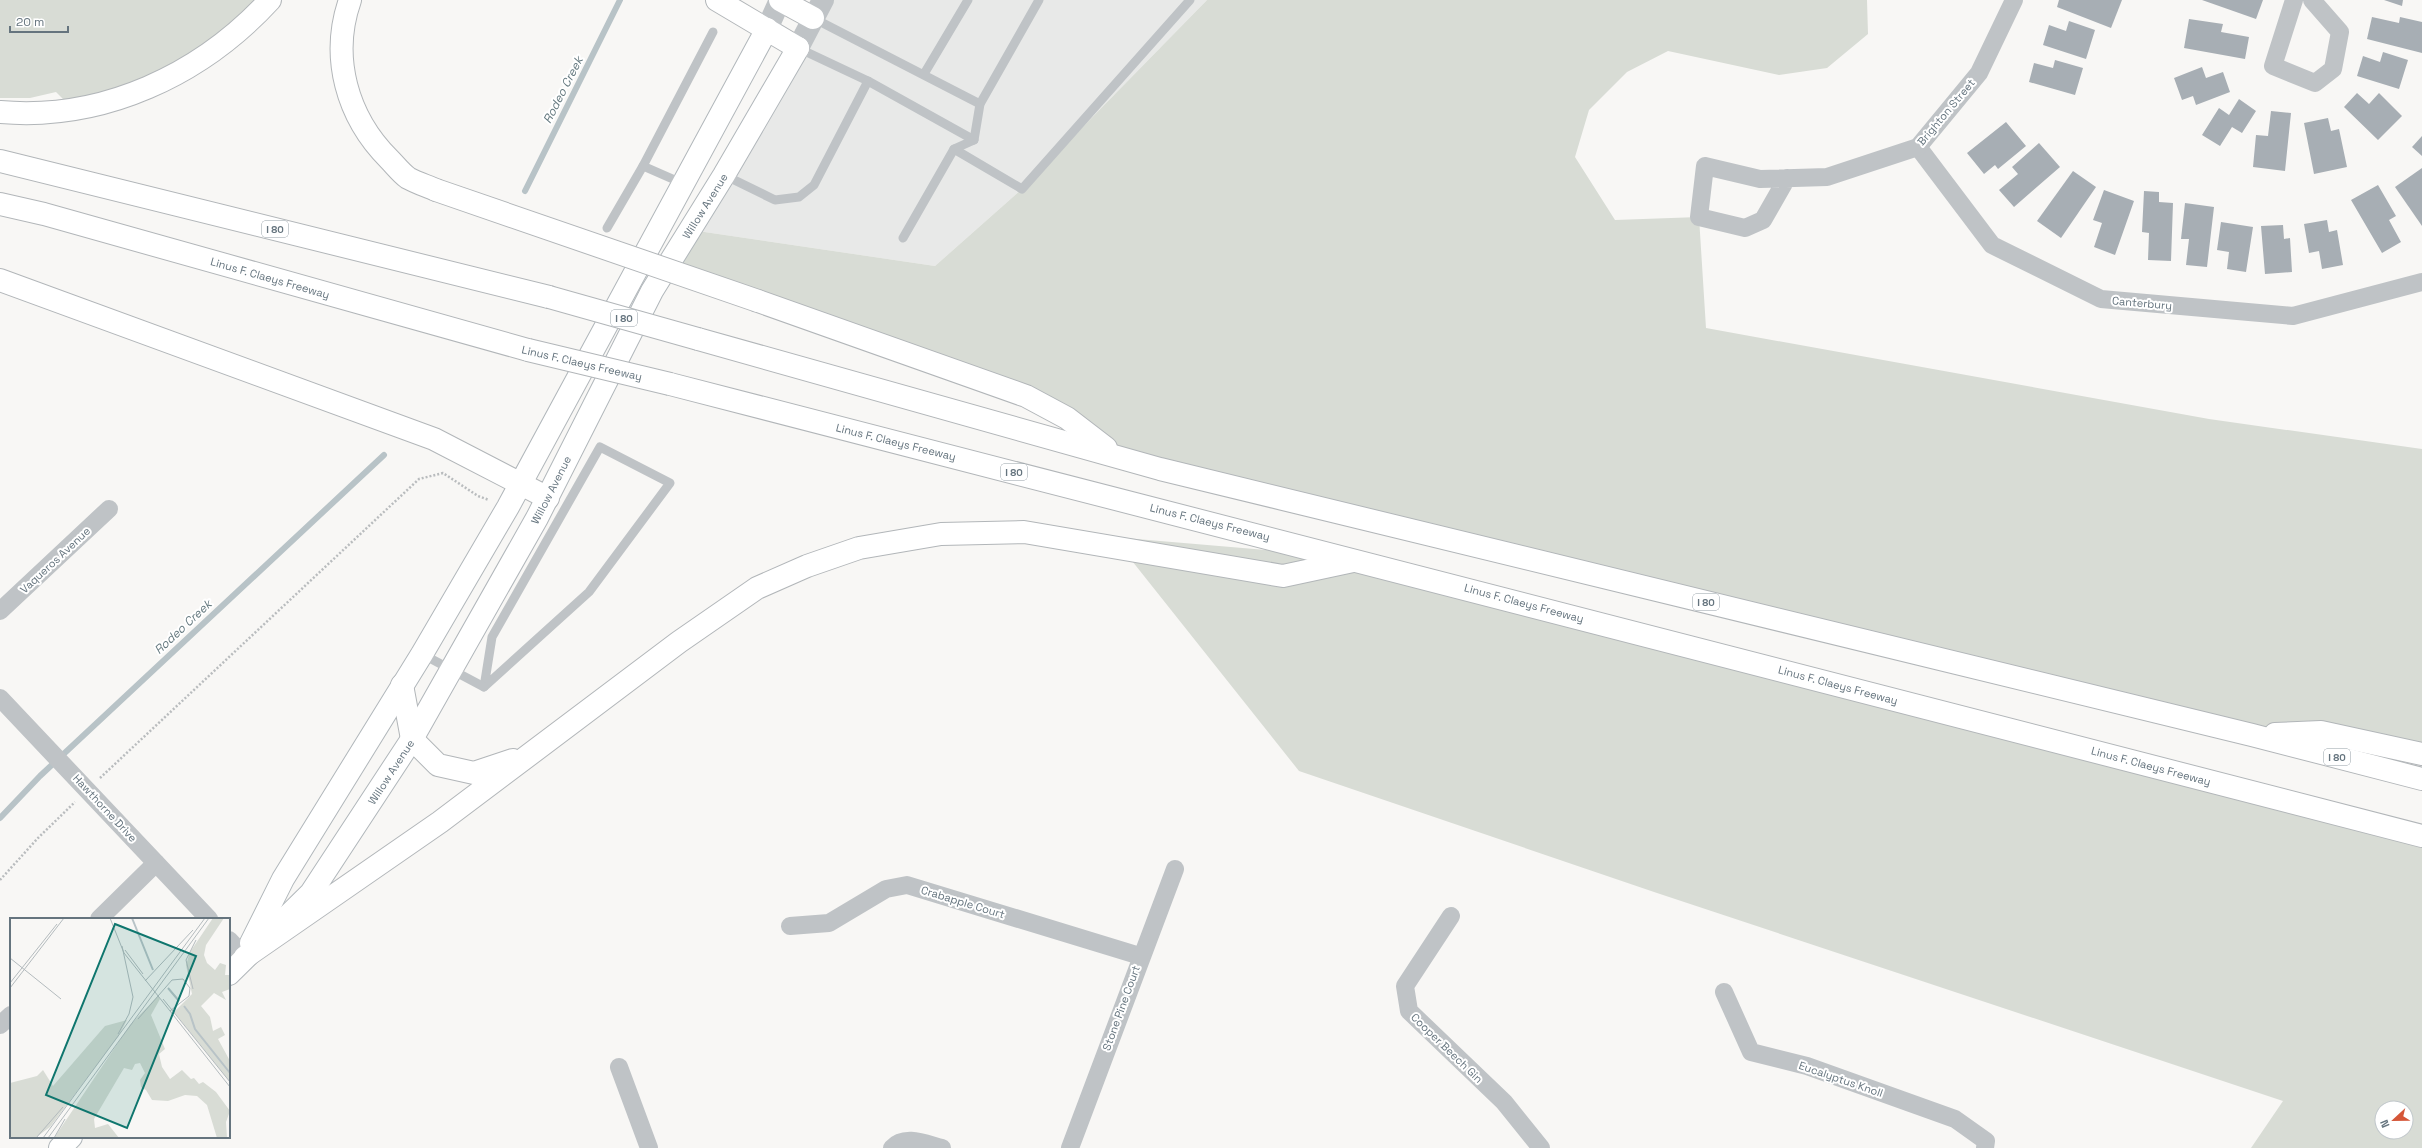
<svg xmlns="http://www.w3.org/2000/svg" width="2422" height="1148" font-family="'Space Grotesk',sans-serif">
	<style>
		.built { fill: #e8e9e8 }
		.green { fill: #d8dcd5; fill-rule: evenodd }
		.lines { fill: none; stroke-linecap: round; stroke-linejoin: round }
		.stream { stroke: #b8c3c7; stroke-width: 6 }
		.building { fill: #a7aeb4 }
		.secondary-casing { stroke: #b1b7bb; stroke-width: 24 }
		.motorway-casing { stroke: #b2b6b9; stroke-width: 24 }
		.path { stroke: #b9bcbe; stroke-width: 2.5; stroke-dasharray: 2 2; stroke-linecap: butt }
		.service { stroke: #bfc3c6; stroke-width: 9 }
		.minor { stroke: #bfc3c6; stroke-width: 18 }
		.tertiary { stroke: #bfc3c6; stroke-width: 22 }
		.secondary { stroke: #fff; stroke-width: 22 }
		.motorway { stroke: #fff; stroke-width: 22 }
		.motorway-bridge-casing { stroke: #b2b6b9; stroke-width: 24; stroke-linecap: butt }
		.motorway-bridge { stroke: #fff; stroke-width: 22 }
		.labels { text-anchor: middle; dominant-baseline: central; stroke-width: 4; stroke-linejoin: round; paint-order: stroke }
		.shield { fill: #fff; stroke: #939ea5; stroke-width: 1 }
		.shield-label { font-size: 10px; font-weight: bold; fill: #65747e }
		.street-label { font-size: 11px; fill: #65747e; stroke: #fff }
		.water-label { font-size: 12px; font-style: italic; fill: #65797f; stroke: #fff }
		.inset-river { fill: none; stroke: #b8c3c7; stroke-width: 2 }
		.inset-road { fill: none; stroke: #b4bbbe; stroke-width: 1 }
		.view { fill: #0f766e; fill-opacity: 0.15; stroke: #0f766e; stroke-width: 2 }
		.inset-edge { fill: none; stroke: #65747e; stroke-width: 2 }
	</style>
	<rect width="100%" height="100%" fill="#f8f7f5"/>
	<!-- built -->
	<polygon class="built" points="823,0 1207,0 1022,189 935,266 691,230"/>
	<!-- green -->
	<g class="green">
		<polygon points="0,0 270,0 205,58 72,108 56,92 30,98 0,98"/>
		<polygon points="1207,0 1867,0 1868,34 1827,68 1779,75 1668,51 1627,72 1589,110 1575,157 1615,220 1699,217 1706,328 2209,419 2422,449 2422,754 2252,735 1115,455 1067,418 665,271 691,230 935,266 1022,189"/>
		<path d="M 1113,537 L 1362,558 L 2422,840 L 2422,1148 L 2251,1148 L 2283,1101 L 1657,893 L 1299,771 ZM 2382,1108 L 2406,1108 L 2406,1132 L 2382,1132 Z"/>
	</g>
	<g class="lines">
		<!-- stream -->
		<g class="stream">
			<polyline points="525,191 620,0"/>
			<polyline points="0,818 40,776 384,455"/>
		</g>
	</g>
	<!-- building -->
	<g class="building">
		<polygon points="2059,0 2122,0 2111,28 2057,7"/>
		<polygon points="2202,0 2263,0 2256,19"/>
		<polygon points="2384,0 2403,0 2402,6"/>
		<polygon points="2372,17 2399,23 2400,17 2422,22 2422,53 2367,39"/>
		<polygon points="2189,19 2223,24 2221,32 2249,37 2245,59 2184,48"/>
		<polygon points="2069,21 2095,30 2086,59 2043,45 2049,25 2066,31"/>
		<polygon points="2383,52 2408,60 2399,89 2357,76 2363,56 2380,62"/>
		<polygon points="2055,60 2083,68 2075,95 2029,82 2034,63 2053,68"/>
		<polygon points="2202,67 2206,78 2223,72 2230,92 2196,105 2193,96 2182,100 2174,78"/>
		<polygon points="2357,93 2369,104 2379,93 2402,116 2378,140 2344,107"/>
		<polygon points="2239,99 2256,111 2242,133 2232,127 2220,146 2202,135 2219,108 2229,115"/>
		<polygon points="2271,111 2291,113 2285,171 2253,167 2256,135 2268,136"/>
		<polygon points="2328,118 2331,131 2339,129 2347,167 2314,174 2304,123"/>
		<polygon points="2006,122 2026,146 1998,169 1995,165 1984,174 1967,153"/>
		<polygon points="2422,136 2422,156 2412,147"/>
		<polygon points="2039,143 2060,167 2014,207 1999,190 2018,174 2012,167"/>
		<polygon points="2422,168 2422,226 2395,187"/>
		<polygon points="2073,171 2096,187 2061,238 2037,221"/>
		<polygon points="2378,185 2396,216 2389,220 2401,242 2382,253 2351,200"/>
		<polygon points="2104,190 2134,201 2115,255 2094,247 2102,223 2093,220"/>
		<polygon points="2144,191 2159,192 2159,202 2173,203 2171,261 2148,260 2149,233 2142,232"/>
		<polygon points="2185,203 2214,207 2207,267 2186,265 2189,239 2181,239"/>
		<polygon points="2327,220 2329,232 2337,230 2343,265 2322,269 2319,251 2309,253 2304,224"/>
		<polygon points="2221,222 2253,227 2246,272 2227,269 2229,252 2217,250"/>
		<polygon points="2283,225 2284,239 2290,238 2292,272 2265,274 2261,226"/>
	</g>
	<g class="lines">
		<defs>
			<g id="secondary">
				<polyline points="251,943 283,879 422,654 508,507 767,29"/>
				<polyline points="229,974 311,893 412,739 537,518 652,291 724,175 798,48"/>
				<polyline points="60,1148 71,1137"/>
			</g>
			<g id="motorway">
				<path d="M 350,0 C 330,57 347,117 389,159 C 395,165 401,173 408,178 C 417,183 427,186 436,190"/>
				<polyline points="717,0 798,48"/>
				<polyline points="780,0 813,18"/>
				<path d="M 0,112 C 103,121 201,75 270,0"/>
				<polyline points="0,161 549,297"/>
				<polyline points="0,204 44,214 528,350"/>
				<polyline points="0,280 434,439 548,498"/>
				<polyline points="758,301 1026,396 1067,418 1106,448"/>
				<polyline points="698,339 1160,469 2252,735 2422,779"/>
				<polyline points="670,384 2422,836"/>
				<polyline points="402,685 412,739 438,765 474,773 513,760"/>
				<polyline points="2275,734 2321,732 2422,754"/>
				<polyline points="245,957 440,822 679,642 757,588 807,566 859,548 941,534 1024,532 1283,576 1353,561"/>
			</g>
		</defs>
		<!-- secondary casing -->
		<use href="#secondary" class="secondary-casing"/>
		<!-- motorway casing -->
		<use href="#motorway" class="motorway-casing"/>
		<!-- path -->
		<g class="path">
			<polyline points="100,778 419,479 443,473 478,496 489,500"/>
			<polyline points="0,880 38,838 75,802"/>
		</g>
		<!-- service -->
		<g class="service">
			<polyline points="813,18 980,104"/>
			<polyline points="798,48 868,81 974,140"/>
			<polyline points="924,74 968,0"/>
			<polyline points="954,149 1022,189 1190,0"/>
			<polyline points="643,166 713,32"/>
			<polyline points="724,175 775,200 799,197 814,185 868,81"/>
			<polyline points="607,228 643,166 684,184"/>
			<polyline points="903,238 954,149 974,140 980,104 1039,0"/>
			<polygon points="600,447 670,483 589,592 484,687 492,637"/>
			<polyline points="422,654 484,687"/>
		</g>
		<!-- minor -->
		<g class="minor">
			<polyline points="2294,0 2273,66 2315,83 2333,69 2340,32 2312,0"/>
			<polyline points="1918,147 1992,245 2101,299 2293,316 2422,282"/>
			<polyline points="1787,178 1763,220 1745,228 1699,217 1705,166 1760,179 1827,177 1918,147 1979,73 2014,0"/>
			<polyline points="0,611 109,509"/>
			<polyline points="0,698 209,919"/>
			<polyline points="1451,916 1405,986 1409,1011 1504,1102 1541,1148"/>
			<polyline points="99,919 156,863"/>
			<polyline points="790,926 829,923 886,889 907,885 1140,956"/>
			<polyline points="229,940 245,957"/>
			<polyline points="1724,992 1751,1052 1807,1066 1955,1119 1986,1141 1985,1148"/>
			<polyline points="0,1025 11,1015"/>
			<polyline points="619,1067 649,1148"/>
			<path d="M 892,1148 C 905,1134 926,1144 942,1148"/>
			<polyline points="1070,1148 1175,869"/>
		</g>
		<!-- tertiary -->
		<g class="tertiary">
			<polyline points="767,29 780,0"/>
			<polyline points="798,48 823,0"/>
		</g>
		<!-- secondary -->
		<use href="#secondary" class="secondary"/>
		<!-- motorway -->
		<use href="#motorway" class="motorway"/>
		<defs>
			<g id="motorway-bridge">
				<polyline points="436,190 758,301"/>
				<polyline points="549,297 698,339"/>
				<polyline points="528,350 670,384"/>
			</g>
		</defs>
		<!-- motorway-bridge casing -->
		<use href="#motorway-bridge" class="motorway-bridge-casing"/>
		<!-- motorway-bridge -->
		<use href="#motorway-bridge" class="motorway-bridge"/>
	</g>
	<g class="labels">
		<!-- shield labels -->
		<g class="shield">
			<rect x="262" y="221" width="26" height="16" rx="3"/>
			<rect x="611" y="310" width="26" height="16" rx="3"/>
			<rect x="1001" y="464" width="26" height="16" rx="3"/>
			<rect x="1693" y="594" width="26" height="16" rx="3"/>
			<rect x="2324" y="749" width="26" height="16" rx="3"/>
		</g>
		<g class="shield-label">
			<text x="275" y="229">I 80</text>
			<text x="624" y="318">I 80</text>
			<text x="1014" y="472">I 80</text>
			<text x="1706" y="602">I 80</text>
			<text x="2337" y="757">I 80</text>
		</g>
		<!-- street labels -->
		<g class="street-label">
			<text transform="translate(1946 112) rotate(-50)">Brighton Street</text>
			<text transform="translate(705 206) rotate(-58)">Willow Avenue</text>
			<text transform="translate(270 278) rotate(16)">Linus F. Claeys Freeway</text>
			<text transform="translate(2142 303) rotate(5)">Canterbury</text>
			<text transform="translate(582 363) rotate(13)">Linus F. Claeys Freeway</text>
			<text transform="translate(896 442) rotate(14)">Linus F. Claeys Freeway</text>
			<text transform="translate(551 490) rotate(-63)">Willow Avenue</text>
			<text transform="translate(1210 522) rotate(14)">Linus F. Claeys Freeway</text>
			<text transform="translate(55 560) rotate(-43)">Vaqueros Avenue</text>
			<text transform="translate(1524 603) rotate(15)">Linus F. Claeys Freeway</text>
			<text transform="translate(1838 685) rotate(15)">Linus F. Claeys Freeway</text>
			<text transform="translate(2151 766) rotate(15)">Linus F. Claeys Freeway</text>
			<text transform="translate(391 772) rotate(-57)">Willow Avenue</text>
			<text transform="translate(105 808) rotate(47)">Hawthorne Drive</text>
			<text transform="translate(963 902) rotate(17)">Crabapple Court</text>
			<text transform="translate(1121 1008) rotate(-70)">Stone Pine Court</text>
			<text transform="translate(1447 1048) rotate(44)">Cooper Beech Gin</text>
			<text transform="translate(1841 1079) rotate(19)">Eucalyptus Knoll</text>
		</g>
		<!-- water labels -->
		<g class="water-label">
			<text transform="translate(563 90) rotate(-63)">Rodeo Creek</text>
			<text transform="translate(183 627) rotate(-43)">Rodeo Creek</text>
		</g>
	</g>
	<!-- overview -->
	<g transform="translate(10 918)">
		<rect width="220" height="220" fill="#f8f7f5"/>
		<path d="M 203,0 L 214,0 L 196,27 L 194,37 L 197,45 L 205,52 L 210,45 L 216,47 L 215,57 L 220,57 L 220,71 L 212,74 L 216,82 L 204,75 L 191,88 L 200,99 L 203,113 L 211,109 L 215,117 L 208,121 L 220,143 L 220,164 L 164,94 L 182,76 L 176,47 L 180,34 ZM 148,78 L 150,81 L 141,97 L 155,131 L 149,136 L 152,149 L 160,161 L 172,152 L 181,161 L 184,160 L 189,166 L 193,164 L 206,174 L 220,193 L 216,204 L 217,220 L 207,220 L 197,187 L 187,178 L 175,177 L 158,183 L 142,182 L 136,172 L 131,169 L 130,162 L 135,155 L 130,145 L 125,146 L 122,152 L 114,150 L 84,201 L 85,210 L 98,206 L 109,220 L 44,220 L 120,107 ZM 117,102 L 108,119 L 40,209 L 25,220 L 0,220 L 0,165 L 27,158 L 33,152 L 43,168 L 95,108 Z" fill="#d8dcd5"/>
		<path class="inset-river" d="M 122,0 L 143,52M 158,70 L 169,83M 174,88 L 180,96 L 185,111 L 220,155"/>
		<path class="inset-road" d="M 100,0 L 114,35 L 160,93M 115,32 L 133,56M 0,40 L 51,81M 135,63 L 183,12M 0,65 L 47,6M 0,70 L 54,0M 183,71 L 176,42 L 186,22M 153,81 L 162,92M 162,92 L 220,164M 160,93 L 220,169M 128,101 L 162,62 L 173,61 L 180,70 L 179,78 L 160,93M 108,116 L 119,96 L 123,79 L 112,28M 26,220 L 53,189M 33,220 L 195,0M 38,220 L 199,0M 44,220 L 55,201"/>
		<path class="view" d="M 105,6 L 186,38 L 117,210 L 36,177 Z"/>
		<rect width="220" height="220" class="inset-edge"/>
	</g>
	<!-- north arrow -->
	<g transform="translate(2394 1120) rotate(248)"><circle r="19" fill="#ffffff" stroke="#c1c7cb"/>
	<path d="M0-3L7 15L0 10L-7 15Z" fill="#d55638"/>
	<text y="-6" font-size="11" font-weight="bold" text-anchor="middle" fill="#65747e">N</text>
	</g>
	<!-- scale -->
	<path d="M10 26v6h58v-6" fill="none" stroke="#65747e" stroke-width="2"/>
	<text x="16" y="26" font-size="12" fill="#65747e" stroke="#ffffff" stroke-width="3" paint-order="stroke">20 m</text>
</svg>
